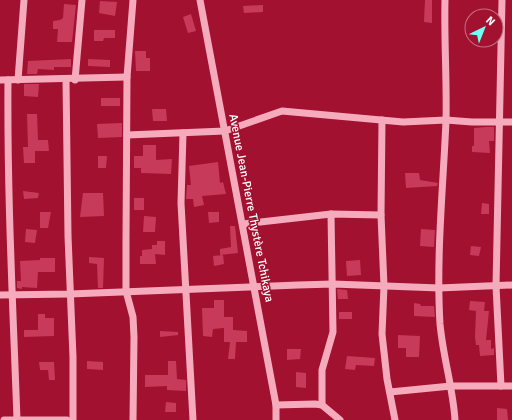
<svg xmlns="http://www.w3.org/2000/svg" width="512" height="420" font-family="Signika,sans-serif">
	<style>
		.building { fill: #c83a5a }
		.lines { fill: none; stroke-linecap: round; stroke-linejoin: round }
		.minor { stroke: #f5abbc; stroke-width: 7 }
		.labels { text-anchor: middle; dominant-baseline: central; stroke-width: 3; stroke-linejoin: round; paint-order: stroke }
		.street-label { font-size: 12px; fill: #fff; stroke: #a21130 }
	</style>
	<rect width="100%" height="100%" fill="#a21130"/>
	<!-- building -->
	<g class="building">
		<polygon points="425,0 432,0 432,23 424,22"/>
		<polygon points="100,1 117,2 115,16 99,13"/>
		<polygon points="64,4 76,5 72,42 57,42 58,29 53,29 53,21 60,20 63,18"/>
		<polygon points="263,5 263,12 244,13 243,6"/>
		<polygon points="191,14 196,31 188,33 183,17"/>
		<polygon points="94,30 115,30 115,38 104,38 103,41 94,41"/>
		<polygon points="135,51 146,51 146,58 150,58 150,71 136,71"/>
		<polygon points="71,59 71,67 54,67 54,70 38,69 37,74 27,74 28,61"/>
		<polygon points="88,59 110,60 110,67 88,66"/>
		<polygon points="24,84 39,84 38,97 24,96"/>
		<rect x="101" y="98" width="19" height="8"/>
		<polygon points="152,109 166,109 167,121 153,121"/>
		<polygon points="27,114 37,114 38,140 48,140 49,151 35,151 35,163 24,163 23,147 28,147"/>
		<polygon points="122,123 122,137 98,138 97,124"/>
		<polygon points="486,127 494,127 494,141 489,141 490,153 472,152 472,146 474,146 474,128"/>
		<polygon points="143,145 156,145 156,160 172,159 171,174 141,173 141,168 134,168 134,156 143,156"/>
		<polygon points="98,156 107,156 106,168 98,168"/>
		<polygon points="218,162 220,183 223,182 226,194 202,196 204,205 194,207 193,199 186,199 187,185 191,185 189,166"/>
		<polygon points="405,173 419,173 420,180 438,183 437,186 406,188"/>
		<polygon points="23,191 39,193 38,198 24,199"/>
		<polygon points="83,193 103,193 104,216 80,217"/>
		<rect x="134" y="198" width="10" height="12"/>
		<polygon points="482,203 489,204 489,214 481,214"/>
		<polygon points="40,212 51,212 48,228 40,228"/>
		<polygon points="208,212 219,212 219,222 209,223"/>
		<polygon points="144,216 156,217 155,232 143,232"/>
		<polygon points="230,226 235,226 238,253 220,255 220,249 231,247"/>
		<polygon points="26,229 37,230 35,243 25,242"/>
		<polygon points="421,229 435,230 434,247 420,246"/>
		<polygon points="157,241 165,241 165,255 155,254 156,264 140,264 140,256 142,256 142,250 152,249 152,245 157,245"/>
		<polygon points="471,246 481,247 479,256 470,255"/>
		<polygon points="223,255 224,264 214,266 213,256"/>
		<polygon points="89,257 104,258 103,288 98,288 97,264 89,263"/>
		<polygon points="40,258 55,258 55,272 38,272 37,288 22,287 22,289 17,288 17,281 21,281 20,261 40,260"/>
		<polygon points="360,260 361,275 347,276 346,261"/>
		<polygon points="337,289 347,290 348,299 338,299"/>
		<polygon points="214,300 224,300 224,317 233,317 233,330 247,331 247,342 236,342 235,359 228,359 230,342 224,342 224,328 213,329 212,337 203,336 202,308 214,308"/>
		<polygon points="470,301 485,302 484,311 489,311 486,340 491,340 491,349 494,348 494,355 480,356 479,345 476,345 475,337 476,311 469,310"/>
		<polygon points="414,303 420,304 421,306 434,306 435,317 414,316"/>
		<rect x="339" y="312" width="13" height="7"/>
		<polygon points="38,314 45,314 45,318 54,318 54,336 24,337 24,330 38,330"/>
		<polygon points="160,331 178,332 178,335 160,337"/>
		<polygon points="398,335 420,336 419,357 406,357 406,348 398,348"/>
		<polygon points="287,349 301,349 300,359 287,360"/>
		<polygon points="347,356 375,358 374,366 356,365 355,370 345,369"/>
		<polygon points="87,361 103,362 103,370 87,369"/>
		<polygon points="168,361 176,361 177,379 186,380 186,391 167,390 167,386 145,387 145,375 168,375"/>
		<polygon points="39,362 54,362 55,380 49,380 48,370 40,370"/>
		<polygon points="296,372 306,373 306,388 296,387"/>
		<polygon points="166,402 176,403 176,412 165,412"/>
		<polygon points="497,408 507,409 508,420 497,420"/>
	</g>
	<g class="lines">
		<!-- minor -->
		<g class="minor">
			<polyline points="133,0 127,77 126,240 126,291 133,317 134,337 133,420"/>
			<polyline points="200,0 276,405 276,420"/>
			<path d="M 445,0 C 444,40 447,81 446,121 C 443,189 436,257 440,324 C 443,357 453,388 455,420"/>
			<polyline points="0,80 127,77"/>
			<path d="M 8,80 C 7,194 13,307 17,420"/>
			<polyline points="18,80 24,0"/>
			<polyline points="66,80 68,236 73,357 73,420"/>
			<polyline points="75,80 82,0"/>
			<polyline points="382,120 381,215 384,286 382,334 387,379 395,420"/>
			<polyline points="183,133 181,203 193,420"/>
			<polyline points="127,135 225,131 282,111 403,122 446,120 472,122 512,122"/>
			<polyline points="243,224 331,214 381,215"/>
			<polyline points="0,295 70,294 298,285 333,284 439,288 512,285"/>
			<polyline points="501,386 496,286 502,0"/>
			<polyline points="390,392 451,386 512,386"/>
			<polyline points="276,405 315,404 322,405 340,420"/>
			<polyline points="322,405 322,370 333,332 331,214"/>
			<polyline points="4,420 67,420"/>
		</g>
	</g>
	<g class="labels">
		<!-- street labels -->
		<g class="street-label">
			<text transform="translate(251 208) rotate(79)">Avenue Jean-Pierre Thystère Tchikaya</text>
		</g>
	</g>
	<!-- north arrow -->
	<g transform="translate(484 28) rotate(43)"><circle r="19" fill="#a21130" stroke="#c77083"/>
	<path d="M0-3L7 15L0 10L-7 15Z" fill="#70fff6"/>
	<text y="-6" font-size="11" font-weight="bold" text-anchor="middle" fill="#ffffff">N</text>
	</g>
</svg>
